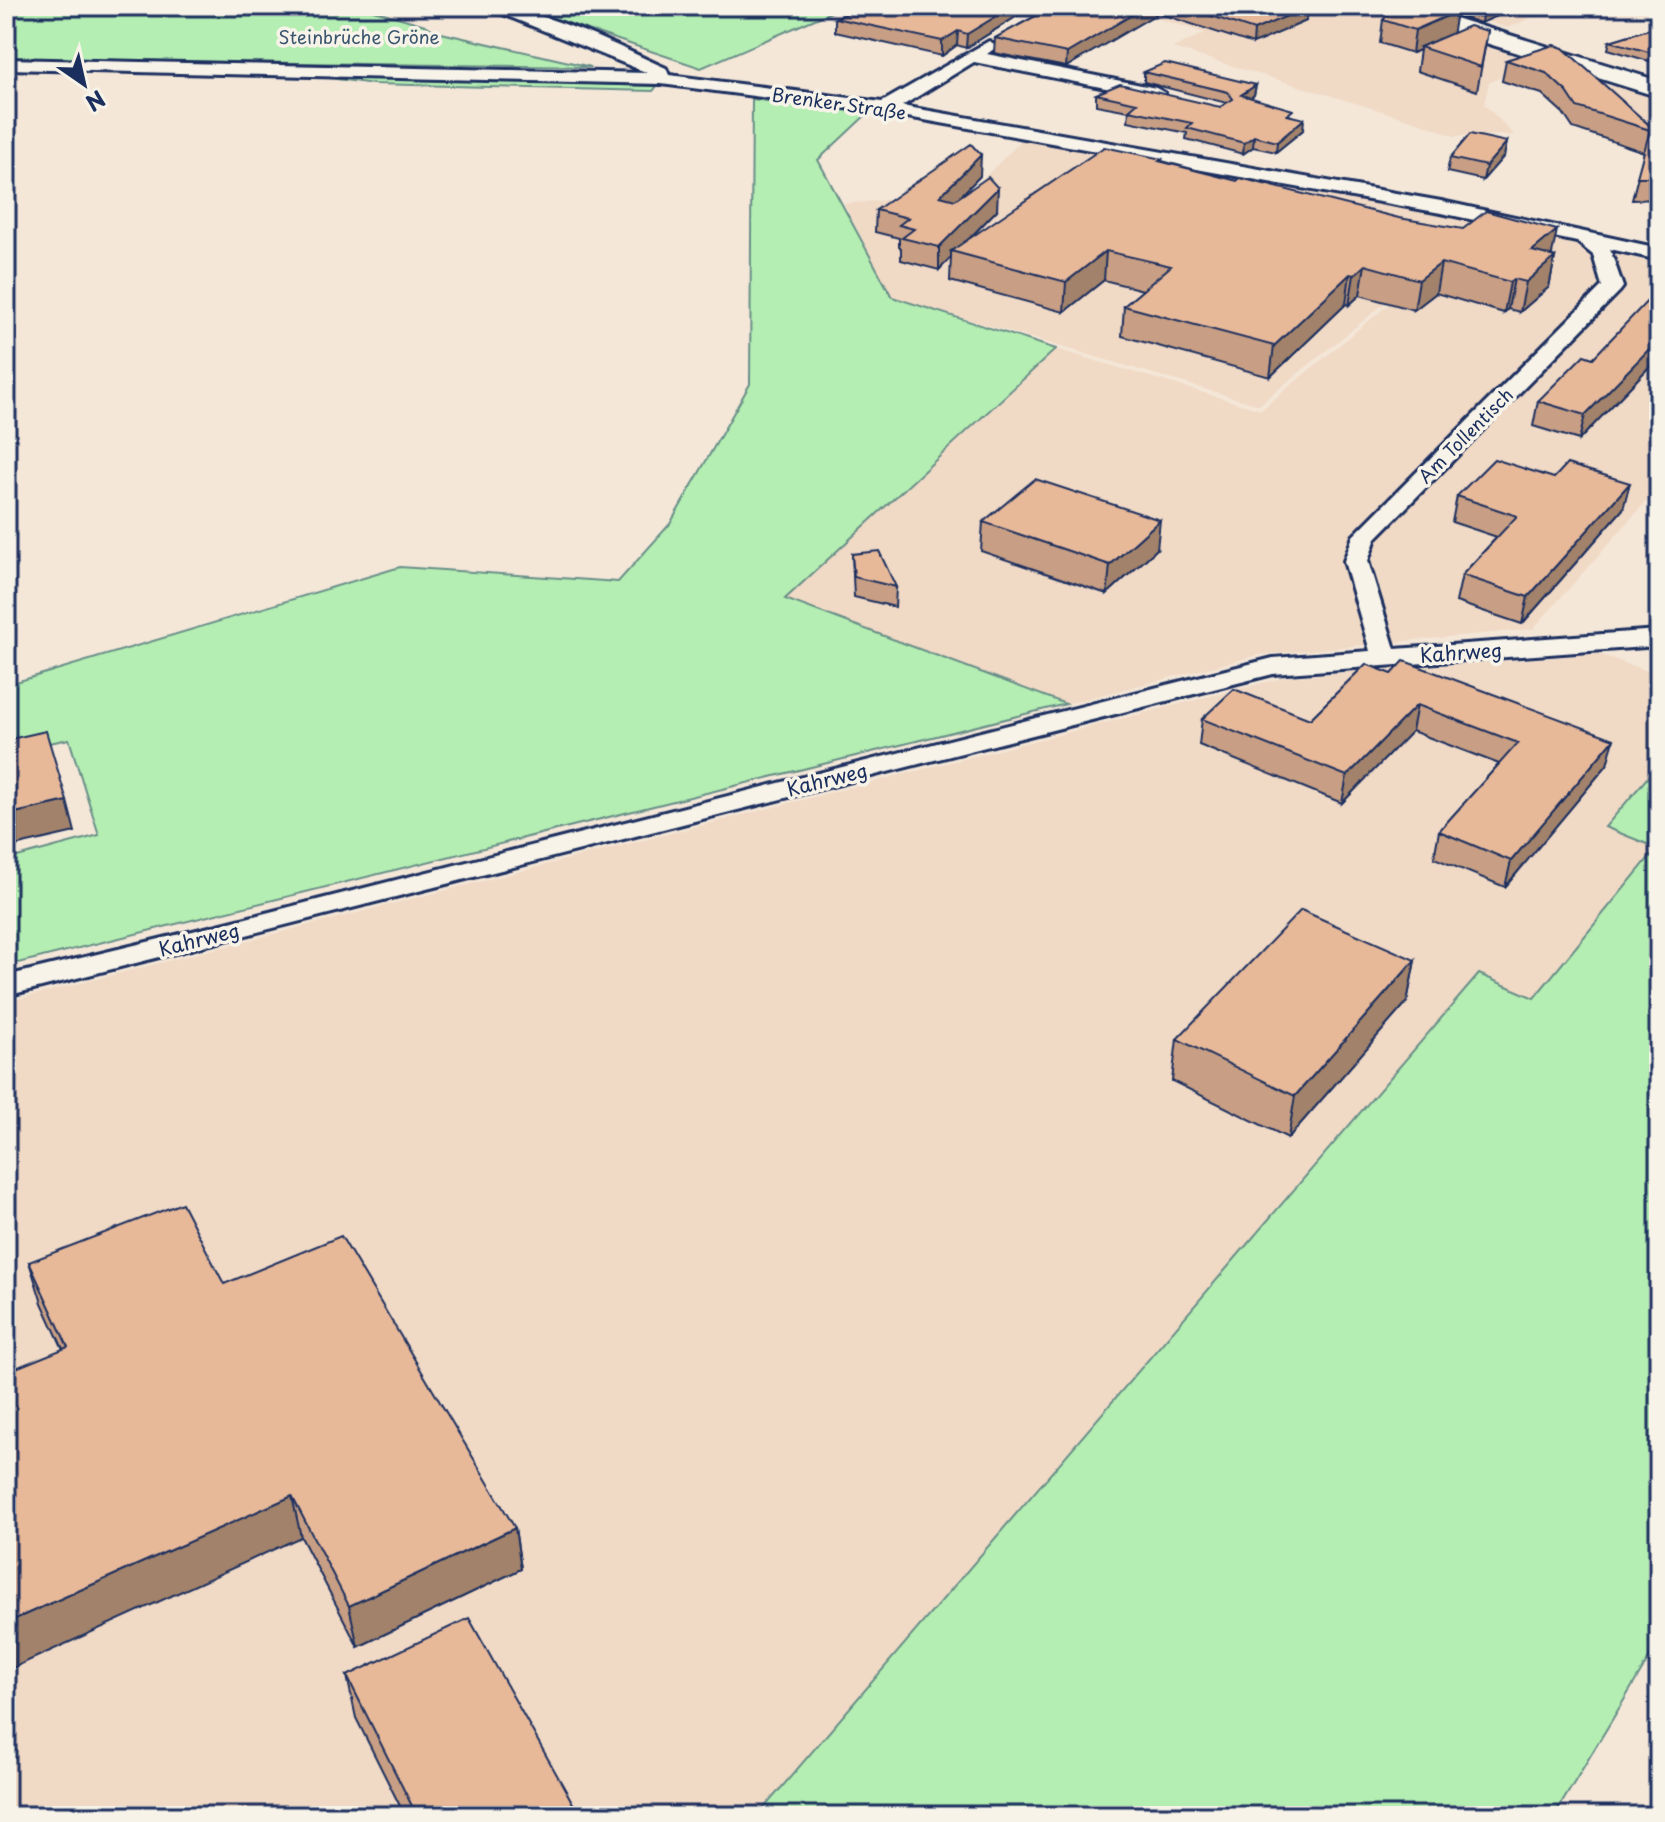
<svg xmlns="http://www.w3.org/2000/svg" width="1665" height="1822" font-family="'Playpen Sans',sans-serif">
	<style>
		.built { fill: #f0d9c5 }
		.green { fill: #b5eeb2; stroke: #688e88; stroke-width: 2 }
		.lines { fill: none; stroke-linecap: round; stroke-linejoin: round }
		.street-casing { stroke: #1b2f5e; stroke-width: 6 }
		.secondary-casing { stroke: #1b2f5e; stroke-width: 6 }
		.street { fill: #f7f3e8; fill-rule: evenodd }
		.secondary { fill: #f7f3e8; fill-rule: evenodd }
		.wall { fill: #c89f84; stroke: #1b2f5e; stroke-width: 2 }
		.shaded-wall { fill: #a2826b; stroke: #1b2f5e; stroke-width: 2 }
		.building { fill: #e8b999; stroke: #1b2f5e; stroke-width: 2 }
		.labels { text-anchor: middle; dominant-baseline: central; stroke-width: 7; stroke-linejoin: round; paint-order: stroke }
		.far-park-label { font-size: 18px; fill: #3a556f; stroke: #f7f3e8 }
		.far-street-label { font-size: 18px; fill: #1b2f5e; stroke: #f7f3e8 }
		.street-label { font-size: 20px; fill: #1b2f5e; stroke: #f7f3e8 }
	</style>
	<rect width="100%" height="100%" fill="#f4e7d8"/>
	<filter id="ink" filterUnits="userSpaceOnUse"><feTurbulence type="fractalNoise" baseFrequency=".0125" numOctaves="2"/><feDisplacementMap in="SourceGraphic" scale="16" xChannelSelector="R" yChannelSelector="G"/><feConvolveMatrix kernelMatrix="1 2 1 2 8 2 1 2 1" color-interpolation-filters="sRGB"/></filter>
	<g filter="url(#ink)">
		<!-- built -->
		<g class="built">
			<polygon points="1118,6 1359,6 1530,61 1489,83 1484,104 1514,135 1454,136 1421,123 1173,48 1205,33"/>
			<polygon points="1436,6 1557,6 1508,28"/>
			<polygon points="1615,85 1659,99 1659,137 1608,87"/>
			<polygon points="1024,138 1485,222 1259,405 892,297 844,204 970,192"/>
			<polygon points="1488,222 1659,264 1659,487 1533,629 1259,655 1066,704 785,599 1056,349 1261,410"/>
			<polygon points="1599,654 1659,675 1659,764 1606,826 1658,848 1534,998 1479,975 757,1816 6,1816 6,1002 1286,677"/>
		</g>
		<!-- green -->
		<g class="green">
			<polygon points="6,6 379,6 373,10 425,25 437,32 591,67 14,59 6,56"/>
			<polygon points="517,6 845,6 701,68"/>
			<polygon points="331,76 657,86 653,91 374,84 329,78"/>
			<polygon points="752,99 868,113 818,160 892,297 1056,349 785,599 1066,704 6,966 6,860 99,835 69,739 6,752 6,685 400,567 618,582 670,524 750,384"/>
			<polygon points="1659,764 1659,1642 1554,1816 757,1816 1479,974 1534,998 1657,848 1605,827"/>
		</g>
		<g class="lines">
			<defs>
				<path id="street" d="M 483,6 C 538,6 615,45 666,68 L 669,75 L 882,102 L 989,41 L 998,46 L 987,54 L 1156,88 L 1165,93 L 1156,98 L 974,62 L 902,106 L 1441,201 L 1659,248 L 1659,260 L 1610,249 L 1623,287 L 1620,291 L 1376,538 L 1368,561 L 1395,649 L 1659,630 L 1659,646 L 1273,674 L 6,996 L 6,976 L 226,923 L 1273,658 L 1370,651 L 1344,561 L 1353,536 L 1602,286 L 1593,255 L 1577,242 L 1441,213 L 885,113 L 661,84 L 6,69 L 6,59 L 648,73 Z"/>
				<polygon id="secondary" points="1379,6 1416,6 1659,81 1659,97 1383,11"/>
			</defs>
			<!-- street casing -->
			<use href="#street" class="street-casing"/>
			<!-- secondary casing -->
			<use href="#secondary" class="secondary-casing"/>
			<!-- street -->
			<use href="#street" class="street"/>
			<!-- secondary -->
			<use href="#secondary" class="secondary"/>
		</g>
		<!-- wall -->
		<g class="wall">
			<polygon points="1054,6 1304,6 1308,7 1306,21 1253,44 1158,13 1066,67 994,53 995,38"/>
			<polygon points="1395,6 1520,6 1481,23 1455,15 1452,33 1488,31 1477,91 1417,71 1420,50 1412,53 1380,43 1383,20"/>
			<polygon points="1019,15 966,48 957,45 942,56 835,32 835,18"/>
			<polygon points="1659,26 1659,64 1608,49 1610,41"/>
			<polygon points="1554,45 1657,132 1656,137 1659,141 1659,199 1632,200 1644,152 1573,128 1563,113 1542,94 1502,81 1506,60"/>
			<polygon points="1144,72 1256,85 1254,95 1250,98 1292,116 1303,130 1276,152 1253,147 1243,154 1186,139 1187,133 1128,121 1129,111 1096,105 1096,94 1220,107 1227,103 1144,82"/>
			<polygon points="1507,142 1504,156 1483,180 1447,172 1450,158"/>
			<polygon points="1162,159 1162,161 1237,181 1555,257 1549,287 1520,312 1508,309 1504,313 1436,293 1414,310 1360,295 1349,305 1346,304 1270,377 1122,336 1124,306 1143,290 1104,280 1064,312 950,281 951,257 939,270 901,260 901,248 899,247 899,238 875,232 876,210 980,176 960,196 997,210 969,239"/>
			<polygon points="1659,301 1659,366 1652,364 1579,440 1533,426 1538,401 1593,358"/>
			<polygon points="1457,496 1623,509 1522,624 1456,602 1462,575 1497,537 1452,522"/>
			<polygon points="983,522 1157,549 1107,594 981,551"/>
			<polygon points="852,554 896,587 895,607 854,597"/>
			<polygon points="1366,664 1607,765 1505,887 1434,858 1439,831 1499,764 1412,731 1342,803 1199,745 1202,719 1310,719"/>
			<polygon points="1415,960 1407,1002 1288,1138 1172,1081 1177,1039"/>
			<polygon points="29,1262 224,1284 515,1528 521,1569 358,1647 301,1537 63,1349 42,1303"/>
			<polygon points="347,1676 580,1816 405,1816 356,1718"/>
		</g>
		<!-- shaded-wall -->
		<g class="shaded-wall">
			<polygon points="1013,6 1043,6 1019,15 966,48 967,34"/>
			<polygon points="1147,6 1159,6 1158,13 1066,67 1067,53"/>
			<polygon points="1483,6 1520,6 1481,23"/>
			<polygon points="1308,7 1306,21 1253,44 1254,30"/>
			<polygon points="1456,12 1452,36 1420,47 1420,50 1412,53 1415,30"/>
			<polygon points="958,31 957,45 942,56 942,41"/>
			<polygon points="1256,85 1254,95 1239,106 1241,95"/>
			<polygon points="1304,119 1303,130 1276,152 1277,142"/>
			<polygon points="1254,136 1253,147 1243,154 1244,143"/>
			<polygon points="1507,142 1504,156 1483,180 1486,166"/>
			<polygon points="981,155 980,176 939,218 940,196"/>
			<polygon points="998,188 997,210 956,252 951,251 951,257 939,270 939,247"/>
			<polygon points="1557,230 1551,259 1532,251"/>
			<polygon points="1106,251 1104,280 1064,312 1066,282"/>
			<polygon points="1555,257 1549,287 1520,312 1526,282"/>
			<polygon points="1441,263 1436,293 1414,310 1419,280"/>
			<polygon points="1365,265 1360,295 1349,305 1354,275"/>
			<polygon points="1350,274 1346,304 1270,377 1274,346"/>
			<polygon points="1514,279 1508,309 1504,313 1510,282"/>
			<polygon points="1658,339 1652,364 1579,440 1585,415"/>
			<polygon points="1630,483 1623,509 1522,624 1528,597"/>
			<polygon points="1160,520 1157,549 1107,594 1110,565"/>
			<polygon points="1417,705 1412,731 1342,803 1347,776"/>
			<polygon points="1614,739 1607,765 1505,887 1511,861"/>
			<polygon points="67,801 75,832 6,848 6,815"/>
			<polygon points="1415,960 1407,1002 1288,1138 1295,1096"/>
			<polygon points="292,1496 301,1537 6,1671 6,1623"/>
			<polygon points="515,1528 521,1569 358,1647 349,1606"/>
		</g>
		<!-- building -->
		<g class="building">
			<polygon points="867,6 1013,6 967,34 958,31 942,41 835,18"/>
			<polygon points="1054,6 1147,6 1067,53 995,38"/>
			<polygon points="1181,6 1304,6 1308,7 1254,30"/>
			<polygon points="1395,6 1435,6 1456,12 1415,30 1383,20"/>
			<polygon points="1469,26 1488,31 1481,67 1420,47"/>
			<polygon points="1659,26 1659,55 1610,41"/>
			<polygon points="1554,45 1563,48 1657,132 1651,131 1659,141 1659,177 1637,177 1650,130 1577,107 1567,92 1546,73 1506,60"/>
			<polygon points="1165,63 1256,85 1241,95 1293,110 1287,115 1304,119 1277,142 1254,136 1244,143 1187,128 1192,123 1129,110 1137,103 1096,94 1120,84 1220,107 1233,99 1228,92 1144,72"/>
			<polygon points="1470,134 1507,142 1486,166 1450,158"/>
			<polygon points="971,144 981,155 940,196 955,200 988,177 998,188 939,247 902,238 914,229 899,225 908,218 876,210"/>
			<polygon points="1104,147 1162,159 1159,161 1237,181 1240,178 1399,218 1463,229 1486,211 1557,230 1532,251 1555,257 1526,282 1514,279 1510,282 1441,263 1419,280 1365,265 1354,275 1350,274 1274,346 1124,306 1171,266 1106,251 1066,282 951,251"/>
			<polygon points="1651,297 1656,303 1659,301 1659,339 1585,415 1538,401 1584,355 1593,358"/>
			<polygon points="1494,459 1554,478 1567,464 1630,483 1528,597 1462,575 1517,516 1457,496"/>
			<polygon points="1035,479 1160,520 1110,565 983,522"/>
			<polygon points="879,551 896,587 854,577 852,554"/>
			<polygon points="1404,661 1614,739 1511,861 1439,831 1518,743 1417,705 1347,776 1202,719 1234,689 1310,719 1366,664 1392,674"/>
			<polygon points="46,731 67,801 6,815 6,740"/>
			<polygon points="1301,910 1415,960 1295,1096 1177,1039"/>
			<polygon points="182,1203 224,1284 341,1236 515,1528 349,1606 292,1496 6,1623 6,1372 68,1347 29,1262"/>
			<polygon points="469,1618 580,1816 417,1816 347,1676"/>
		</g>
	</g>
	<g class="labels">
		<!-- far-park labels -->
		<g class="far-park-label">
			<text x="359" y="36">Steinbrüche Gröne</text>
		</g>
		<!-- far-street labels -->
		<g class="far-street-label">
			<text transform="translate(839 103) rotate(8)">Brenker Straße</text>
			<text transform="translate(1465 435) rotate(-45)">Am Tollentisch</text>
		</g>
		<!-- street labels -->
		<g class="street-label">
			<text transform="translate(1461 652) rotate(-4)">Kahrweg</text>
			<text transform="translate(827 779) rotate(-14)">Kahrweg</text>
			<text transform="translate(199 939) rotate(-14)">Kahrweg</text>
		</g>
	</g>
	<!-- margin -->
	<rect width="1665" height="1822" fill="none" stroke="#f7f3e8" stroke-width="32"/>
	<rect x="16" y="16" width="1633" height="1790" fill="none" stroke="#1b2f5e" stroke-width="3" filter="url(#ink)"/>
	<!-- north arrow -->
	<g transform="translate(84 84) rotate(146)" stroke="#f7f3e8" stroke-width="6" paint-order="stroke">
	<path d="M0-6L14 30L0 20L-14 30Z" fill="#1b2f5e"/>
	<text y="-12" font-size="22" font-weight="bold" text-anchor="middle" fill="#1b2f5e">N</text>
	</g>
</svg>
